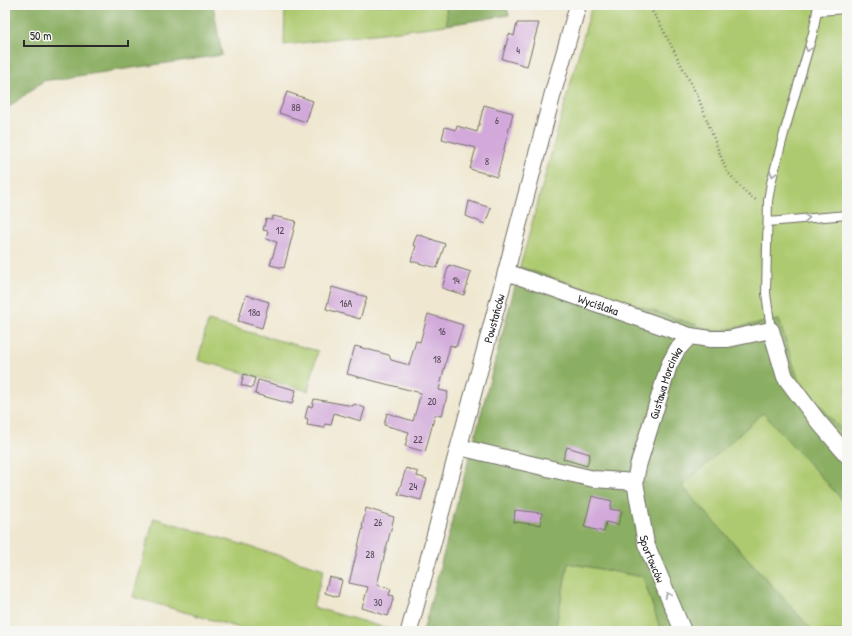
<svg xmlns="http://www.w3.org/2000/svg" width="852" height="636" font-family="'Patrick Hand',sans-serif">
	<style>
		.green { fill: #aeca70; stroke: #6c7a4e }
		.forest { fill: #8aae62; stroke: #5a6c46 }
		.building { fill: #d2a9da }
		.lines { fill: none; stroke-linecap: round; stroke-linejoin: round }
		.service-casing { stroke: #706d64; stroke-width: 10 }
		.minor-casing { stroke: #706d64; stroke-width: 18 }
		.path { stroke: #706d64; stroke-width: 2.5; stroke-dasharray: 1 3; stroke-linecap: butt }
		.service { stroke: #fff; stroke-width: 8 }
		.minor { stroke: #fff; stroke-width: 16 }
		.oneway { stroke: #a0a0a0 }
		.labels { text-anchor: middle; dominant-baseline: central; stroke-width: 3; stroke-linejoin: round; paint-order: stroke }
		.number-label { font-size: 10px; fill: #554a57 }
		.street-label { font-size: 12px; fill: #2b2b2b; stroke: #f6f6f2 }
	</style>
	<rect width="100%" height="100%" fill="#f6f6f2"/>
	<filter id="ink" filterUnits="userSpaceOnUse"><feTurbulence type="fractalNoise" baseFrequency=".025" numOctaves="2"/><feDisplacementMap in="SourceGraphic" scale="8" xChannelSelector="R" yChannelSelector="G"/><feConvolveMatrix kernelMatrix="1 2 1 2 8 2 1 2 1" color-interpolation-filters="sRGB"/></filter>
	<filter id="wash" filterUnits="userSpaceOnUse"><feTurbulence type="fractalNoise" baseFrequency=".012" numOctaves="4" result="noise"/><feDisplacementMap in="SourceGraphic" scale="16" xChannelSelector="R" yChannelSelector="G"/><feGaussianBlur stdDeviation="0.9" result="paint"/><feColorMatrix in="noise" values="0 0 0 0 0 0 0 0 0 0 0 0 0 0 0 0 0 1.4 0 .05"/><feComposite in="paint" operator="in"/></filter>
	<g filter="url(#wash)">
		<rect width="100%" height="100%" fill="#efe7cf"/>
		<!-- green -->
		<g class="green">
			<polygon points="285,5 446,5 447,25 284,45"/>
			<polygon points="592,5 847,5 847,435 835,423 798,379 779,320 714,331 520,267"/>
			<polygon points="208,321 318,351 308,391 198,360"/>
			<polygon points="763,412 847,505 847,631 813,631 682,486"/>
			<polygon points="154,518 324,569 313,607 393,630 393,631 250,631 133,597"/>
			<polygon points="568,563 643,577 661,631 555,631"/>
		</g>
		<!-- forest -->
		<g class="forest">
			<polygon points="5,5 213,5 222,55 43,81 5,110"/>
			<polygon points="446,5 506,5 509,15 447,25"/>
			<polygon points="520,267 714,331 779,320 798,379 835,423 847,435 847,505 763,413 682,486 813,631 661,631 643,577 568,563 555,631 423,631"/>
		</g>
		<g id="blocks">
			<!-- building -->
			<g class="building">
				<polygon points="517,23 539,23 527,66 502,59 509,34 514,36"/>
				<polygon points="287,92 313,101 306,122 279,113"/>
				<polygon points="484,105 513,113 497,177 470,169 476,148 442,139 445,127 456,130 457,126 477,132"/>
				<polygon points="469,201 491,208 485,224 466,216"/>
				<polygon points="273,216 296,221 284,268 270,265 277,242 266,239 268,231 263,230 266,219 272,220"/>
				<polygon points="417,234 445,244 437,268 411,261 416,246 413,245"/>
				<polygon points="449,265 471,272 464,295 442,288"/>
				<polygon points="332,287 367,297 360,319 326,309"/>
				<polygon points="246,295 269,302 262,328 238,321"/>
				<polygon points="428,314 463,325 456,347 450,345 439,390 448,392 442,416 435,415 425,452 405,446 409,432 384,425 387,413 413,421 421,393 347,374 355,346 389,355 391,360 409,365 416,341 420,342"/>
				<polygon points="244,374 255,378 252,388 241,385"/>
				<polygon points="258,380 296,390 292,404 255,394"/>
				<polygon points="314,399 353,406 354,404 365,408 361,421 334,413 331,425 325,424 324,428 307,425 308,419 305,418 308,406 312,407"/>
				<polygon points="567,447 590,454 587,466 563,459"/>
				<polygon points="406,468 418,472 417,476 427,479 421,500 398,494"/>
				<polygon points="592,496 612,501 610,509 622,511 618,525 606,522 604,532 584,527"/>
				<polygon points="366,508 394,517 377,585 391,589 389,595 394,596 388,616 362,608 368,587 349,583 363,527 362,527"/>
				<polygon points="515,510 542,513 541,525 514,522"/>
				<polygon points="329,577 342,580 338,597 325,593"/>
			</g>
		</g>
	</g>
	<g filter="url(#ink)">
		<use href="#blocks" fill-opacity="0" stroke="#706d64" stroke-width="1"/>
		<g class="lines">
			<defs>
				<g id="service">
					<polyline points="818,11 847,9"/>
					<polyline points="768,222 847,215"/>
					<polyline points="771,330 766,293 768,201 771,183 785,130 813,33 818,5"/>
				</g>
				<g id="minor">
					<path id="s1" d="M 506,272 L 690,336"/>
					<path id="s2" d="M 459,447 L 594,479 L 635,482 L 638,466 L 669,365 L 677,350 L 690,336 L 711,339 L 728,339 L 771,330 L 785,377 L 817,420 L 847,455"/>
					<path id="s3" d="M 635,482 L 646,544 L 683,631"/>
					<path id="s4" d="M 409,631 L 506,272 L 554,89 L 578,5"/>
				</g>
			</defs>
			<!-- service casing -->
			<use href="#service" class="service-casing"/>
			<!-- minor casing -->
			<use href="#minor" class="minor-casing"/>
			<!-- path -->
			<polyline class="path" points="648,5 660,24 698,97 726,170 744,191 757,201"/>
			<!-- service -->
			<use href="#service" class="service"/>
			<!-- minor -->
			<use href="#minor" class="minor"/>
		</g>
		<!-- one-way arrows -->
		<defs><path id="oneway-chevron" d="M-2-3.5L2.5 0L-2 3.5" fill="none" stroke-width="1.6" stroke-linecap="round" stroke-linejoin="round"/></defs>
		<g class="oneway">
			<use href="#oneway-chevron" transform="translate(808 49) rotate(107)"/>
			<use href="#oneway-chevron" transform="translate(773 174) rotate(105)"/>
			<use href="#oneway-chevron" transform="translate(807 218) rotate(-5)"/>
			<use href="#oneway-chevron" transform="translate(668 595) rotate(-113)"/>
		</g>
	</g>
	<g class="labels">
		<!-- number labels -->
		<g class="number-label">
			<text x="518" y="50">4</text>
			<text x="296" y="107">8B</text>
			<text x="497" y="120">6</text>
			<text x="487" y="161">8</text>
			<text x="280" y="230">12</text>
			<text x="456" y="280">14</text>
			<text x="346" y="303">16A</text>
			<text x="254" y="312">18a</text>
			<text x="442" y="331">16</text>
			<text x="437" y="359">18</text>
			<text x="432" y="401">20</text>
			<text x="418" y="439">22</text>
			<text x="413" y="486">24</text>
			<text x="378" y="522">26</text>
			<text x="370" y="554">28</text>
			<text x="378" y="602">30</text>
		</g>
		<!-- street labels -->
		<g class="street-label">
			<text stroke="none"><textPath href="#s1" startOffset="98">Wyciślaka</textPath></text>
			<text stroke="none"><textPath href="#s4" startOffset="324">Powstańców</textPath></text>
			<text stroke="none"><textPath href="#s2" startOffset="284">Gustawa Morcinka</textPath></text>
			<text stroke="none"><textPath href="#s3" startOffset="79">Sportowców</textPath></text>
		</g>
	</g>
	<!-- margin -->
	<rect width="852" height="636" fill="none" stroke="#f6f6f2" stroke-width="20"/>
	<!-- scale -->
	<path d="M24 40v6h104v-6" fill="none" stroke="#2b2b2b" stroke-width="2"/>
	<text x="30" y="40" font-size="12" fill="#2b2b2b" stroke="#f6f6f2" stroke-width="3" paint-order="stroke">50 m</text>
</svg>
